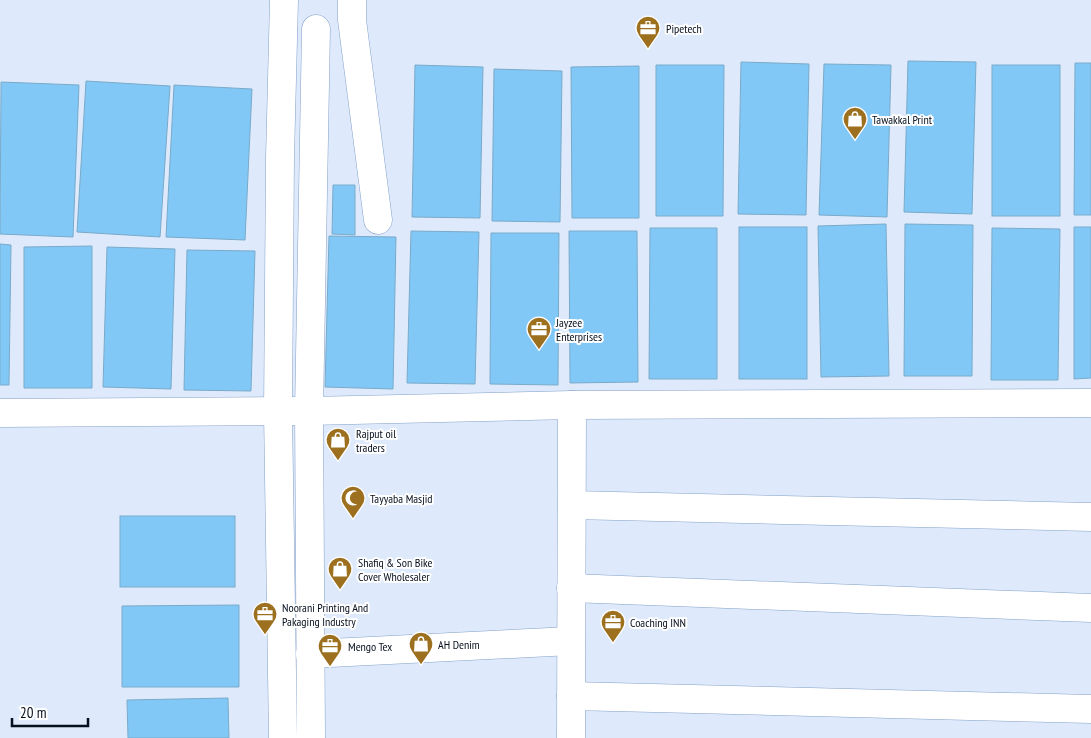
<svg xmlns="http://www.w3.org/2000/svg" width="1091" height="738" font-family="'PT Sans Narrow',sans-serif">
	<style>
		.building { fill: #81c8f6; stroke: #7aaac9 }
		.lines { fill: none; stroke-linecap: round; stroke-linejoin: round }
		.minor-casing { stroke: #84a0c9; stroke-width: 29 }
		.minor { stroke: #fff; stroke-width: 28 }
		.labels { text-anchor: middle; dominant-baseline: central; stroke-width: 4; stroke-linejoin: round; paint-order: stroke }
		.poi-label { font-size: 12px; fill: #060f1e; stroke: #fff; text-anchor: start }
	</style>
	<rect width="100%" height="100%" fill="#deeafc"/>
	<!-- building -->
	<g class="building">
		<polygon points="908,61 976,62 972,214 904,212"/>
		<polygon points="741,62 809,64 806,215 738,214"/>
		<polygon points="1075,63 1091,63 1091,215 1074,215"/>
		<polygon points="824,64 891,65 887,217 819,215"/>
		<polygon points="415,65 483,67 480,218 412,217"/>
		<polygon points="656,65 724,65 723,216 656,216"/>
		<rect x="992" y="65" width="68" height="151"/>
		<polygon points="639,66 639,218 572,218 571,67"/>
		<polygon points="494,69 562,71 560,222 492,221"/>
		<polygon points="86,81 170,86 160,237 77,232"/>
		<polygon points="1,82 79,85 73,237 0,234"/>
		<polygon points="174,85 252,89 245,240 166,237"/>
		<polygon points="333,185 355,185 355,235 332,234"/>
		<polygon points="886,224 889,376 821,377 818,226"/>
		<polygon points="905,224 973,225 972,376 904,376"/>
		<rect x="739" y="227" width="68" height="152"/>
		<polygon points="1074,227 1091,227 1091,378 1074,379"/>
		<polygon points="650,228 717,228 717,379 649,379"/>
		<polygon points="992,228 1060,229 1058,380 991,380"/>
		<polygon points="411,231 479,232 475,384 407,383"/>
		<polygon points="569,231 637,231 638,382 570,383"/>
		<polygon points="491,233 559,233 558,385 490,384"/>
		<polygon points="329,236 396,237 393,389 325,387"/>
		<polygon points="0,244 11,245 9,385 0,385"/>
		<polygon points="92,246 92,388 24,388 24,247"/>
		<polygon points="107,247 175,249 171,389 103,387"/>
		<polygon points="187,250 255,251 251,391 184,390"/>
		<rect x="120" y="516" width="115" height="71"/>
		<polygon points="239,605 239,687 122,687 122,606"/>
		<polygon points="228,698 229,738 128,738 127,700"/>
	</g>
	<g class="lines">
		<defs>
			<g id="minor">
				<polyline points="352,0 352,20 378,220"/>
				<polyline points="0,413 309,411 572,405 1091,403"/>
				<polyline points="572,505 1091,517"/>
				<polyline points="571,588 1091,608"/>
				<polyline points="310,654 571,641"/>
				<polyline points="571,696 1091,709"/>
				<polyline points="283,738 278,412 280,158 284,0"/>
				<polyline points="311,738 309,411 316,29"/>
				<polyline points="571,738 572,405"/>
			</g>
		</defs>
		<!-- minor casing -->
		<use href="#minor" class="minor-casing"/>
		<!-- minor -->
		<use href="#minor" class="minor"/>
	</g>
	<!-- icons -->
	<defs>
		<symbol id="office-pin" viewBox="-11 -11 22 30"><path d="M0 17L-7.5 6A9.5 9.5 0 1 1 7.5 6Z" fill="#9c701f" stroke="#fff"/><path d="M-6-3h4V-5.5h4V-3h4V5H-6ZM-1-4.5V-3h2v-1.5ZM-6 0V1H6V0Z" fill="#fff"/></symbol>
		<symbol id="shop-pin" viewBox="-11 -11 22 30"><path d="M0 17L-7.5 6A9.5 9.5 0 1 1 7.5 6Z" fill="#9c701f" stroke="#fff"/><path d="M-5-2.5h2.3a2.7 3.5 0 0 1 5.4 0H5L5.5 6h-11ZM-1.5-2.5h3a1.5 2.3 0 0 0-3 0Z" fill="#fff"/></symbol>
		<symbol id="mosque-pin" viewBox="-11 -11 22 30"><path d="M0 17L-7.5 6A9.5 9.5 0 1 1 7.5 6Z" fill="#9c701f" stroke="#fff"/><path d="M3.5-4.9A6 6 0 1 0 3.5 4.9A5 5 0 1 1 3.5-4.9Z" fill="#fff"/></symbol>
	</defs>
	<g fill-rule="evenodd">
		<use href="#office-pin" x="634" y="14" width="28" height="38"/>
		<use href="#shop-pin" x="841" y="105" width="28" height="38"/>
		<use href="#office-pin" x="525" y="315" width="28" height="38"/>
		<use href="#shop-pin" x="324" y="426" width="28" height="38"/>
		<use href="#mosque-pin" x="339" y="484" width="28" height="38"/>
		<use href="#shop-pin" x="326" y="555" width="28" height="38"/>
		<use href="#office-pin" x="251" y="600" width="28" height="38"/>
		<use href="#office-pin" x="599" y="608" width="28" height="38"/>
		<use href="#shop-pin" x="407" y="630" width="28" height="38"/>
		<use href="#office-pin" x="316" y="632" width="28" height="38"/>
	</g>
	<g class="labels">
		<!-- poi labels -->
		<g class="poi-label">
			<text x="666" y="28">Pipetech</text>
			<text x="872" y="119">Tawakkal Print</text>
			<text x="556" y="322">Jayzee<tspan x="556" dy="14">Enterprises</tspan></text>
			<text x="356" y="433">Rajput oil<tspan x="356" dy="14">traders</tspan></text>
			<text x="370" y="498">Tayyaba Masjid</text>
			<text x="358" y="562">Shafiq &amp; Son Bike<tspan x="358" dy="14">Cover Wholesaler</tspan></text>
			<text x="282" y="607">Noorani Printing And<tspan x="282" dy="14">Pakaging Industry</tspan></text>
			<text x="630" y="622">Coaching INN</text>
			<text x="438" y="644">AH Denim</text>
			<text x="348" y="646">Mengo Tex</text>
		</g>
	</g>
	<!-- scale -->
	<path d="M12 718v8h76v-8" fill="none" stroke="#060f1e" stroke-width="2.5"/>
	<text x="20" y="718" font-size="15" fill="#060f1e" stroke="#ffffff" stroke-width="4" paint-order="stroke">20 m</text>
</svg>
